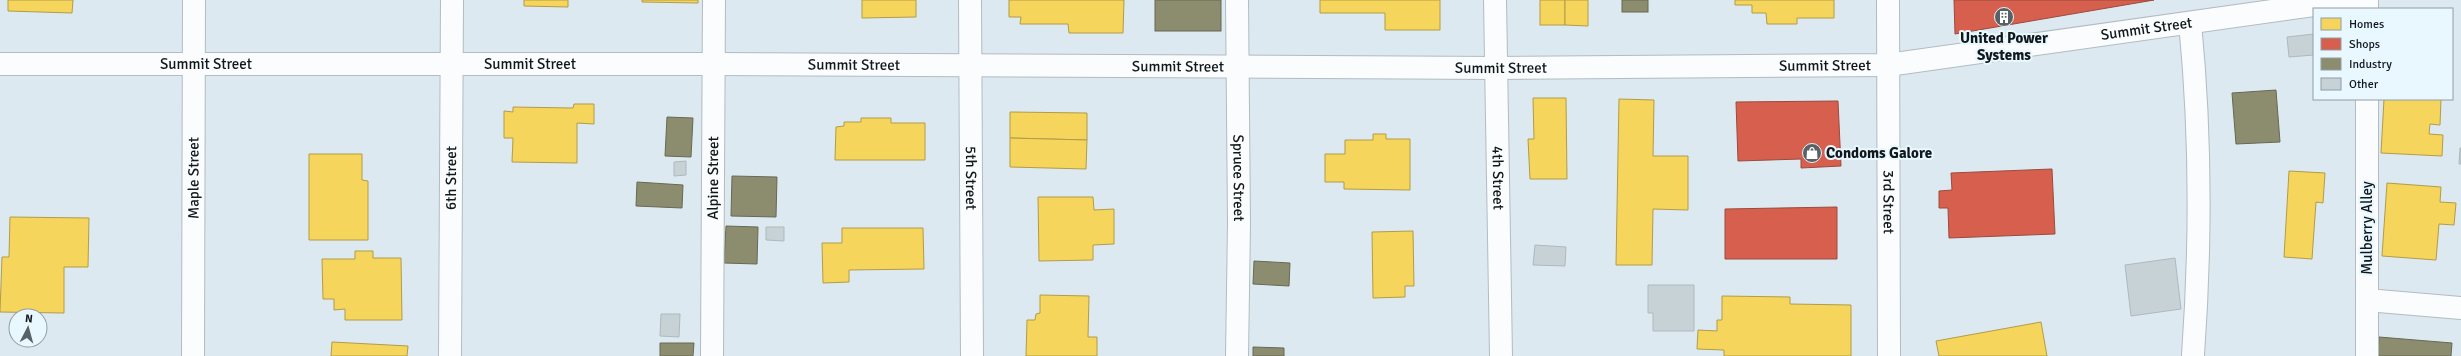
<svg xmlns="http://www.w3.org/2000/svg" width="2461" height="356" font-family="Signika,sans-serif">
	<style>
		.homes { fill: #f6d55c; stroke: #b19c49 }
		.shops { fill: #d6604d; stroke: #9b4a3e }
		.industry { fill: #8c8c6e; stroke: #676955 }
		.building { fill: #c6d2d5; stroke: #aeb9bc }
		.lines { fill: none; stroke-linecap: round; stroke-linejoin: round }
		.minor-casing { stroke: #b2bcc2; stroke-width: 24 }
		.major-casing { stroke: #b2bcc2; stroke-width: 24 }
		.minor { stroke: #fafcfd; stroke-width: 22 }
		.major { stroke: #fafcfd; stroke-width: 22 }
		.labels { text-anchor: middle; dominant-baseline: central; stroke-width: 4; stroke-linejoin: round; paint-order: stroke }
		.street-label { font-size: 15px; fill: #10181c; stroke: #e9f7ff }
		.poi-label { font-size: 15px; font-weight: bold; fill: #10181c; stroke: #e9f7ff }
	</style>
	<rect width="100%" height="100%" fill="#dce9f0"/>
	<!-- homes -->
	<g class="homes">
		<polygon points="8,0 73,0 72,13 8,11"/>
		<polygon points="524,0 568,0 568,7 524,6"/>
		<polygon points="642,0 698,0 698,3 642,2"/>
		<polygon points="862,0 916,0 916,17 862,18"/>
		<polygon points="1009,0 1124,0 1123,33 1069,33 1068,24 1020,24 1021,17 1009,17"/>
		<polygon points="1320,0 1440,0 1440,30 1385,30 1385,13 1320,13"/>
		<rect x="1540" y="0" width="25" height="25"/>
		<polygon points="1565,0 1588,0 1588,26 1565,25"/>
		<polygon points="1735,0 1834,0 1834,18 1797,18 1797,24 1767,24 1766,13 1752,13 1752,5 1735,5"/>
		<polygon points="1533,98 1566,98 1567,179 1530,179 1528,139 1534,139"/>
		<polygon points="1619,99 1654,100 1653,156 1688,156 1688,210 1653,209 1652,265 1616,265"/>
		<polygon points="2384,99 2441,99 2440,125 2430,124 2429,134 2443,135 2442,156 2381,153"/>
		<polygon points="574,104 594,104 594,124 577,123 577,163 512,162 513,138 504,138 504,111 513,112 513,107 573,108"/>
		<polygon points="1010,112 1087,113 1087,140 1010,138"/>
		<polygon points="861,118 891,118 891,123 925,123 925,160 835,160 836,127 844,126 844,122 861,122"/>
		<polygon points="1373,134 1386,134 1386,139 1410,139 1410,190 1344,189 1344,182 1325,182 1325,154 1345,154 1345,140 1373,140"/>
		<polygon points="1010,138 1087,140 1086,169 1010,167"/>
		<polygon points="309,154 362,154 362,180 368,181 368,240 309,240"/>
		<polygon points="2289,171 2325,173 2323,203 2316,202 2312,259 2284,257"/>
		<polygon points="2387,183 2441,187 2440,202 2456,203 2454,225 2439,224 2436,260 2382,256"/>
		<polygon points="1038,197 1093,197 1094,210 1114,209 1114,244 1093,245 1093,260 1039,261"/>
		<polygon points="10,217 89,218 88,267 64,267 64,313 0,312 2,257 9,257"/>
		<polygon points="842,228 923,228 924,269 849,270 849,282 823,283 822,243 842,243"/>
		<polygon points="1413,231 1414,286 1405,286 1405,297 1373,298 1372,232"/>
		<polygon points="355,251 373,251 373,258 401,258 402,320 345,320 345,309 334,310 334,299 323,299 322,259 355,259"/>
		<polygon points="1040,295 1089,296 1088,337 1097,337 1097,356 1026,356 1027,320 1035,320 1036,314 1040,313"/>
		<polygon points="1722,296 1790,297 1790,304 1851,305 1851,356 1724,356 1724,350 1697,349 1698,330 1717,331 1717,320 1722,320"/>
		<polygon points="2041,322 2047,356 1939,356 1936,341"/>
		<polygon points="332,342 408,346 407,356 331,356"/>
	</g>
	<!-- shops -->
	<g class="shops">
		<polygon points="1954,0 2154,0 1955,34"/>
		<polygon points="1838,101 1841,166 1801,168 1801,159 1738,161 1736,102"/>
		<polygon points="2052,169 2055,234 1949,238 1948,208 1939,208 1939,191 1952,190 1951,173"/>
		<polygon points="1837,207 1837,259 1725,259 1725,209"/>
	</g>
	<!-- industry -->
	<g class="industry">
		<rect x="1155" y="0" width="66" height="31"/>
		<rect x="1622" y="0" width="26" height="12"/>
		<polygon points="2276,90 2280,142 2236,144 2232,93"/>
		<polygon points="667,117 693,118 691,157 665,156"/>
		<polygon points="732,176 777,177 776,217 731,216"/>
		<polygon points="637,182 683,185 682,208 636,206"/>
		<polygon points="726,226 758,227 757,264 724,263"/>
		<polygon points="1254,261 1290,263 1289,286 1253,284"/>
		<polygon points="2379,337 2452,343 2451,356 2378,356"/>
		<polygon points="660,343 694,343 693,356 660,356"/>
		<polygon points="1253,347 1284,348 1284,356 1253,356"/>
	</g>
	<!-- building -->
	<g class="building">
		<polygon points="2314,34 2314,55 2289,57 2287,37"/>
		<polygon points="2460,148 2461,148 2461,164 2459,164"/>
		<polygon points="686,161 686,175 674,176 674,162"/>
		<polygon points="766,227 784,227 784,241 766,240"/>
		<polygon points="1535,245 1566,247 1565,266 1533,265"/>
		<polygon points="2175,258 2181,309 2131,316 2125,265"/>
		<polygon points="1648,285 1694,285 1694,331 1653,331 1653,313 1648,313"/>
		<polygon points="661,314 680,314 679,337 660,336"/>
	</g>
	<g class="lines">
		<defs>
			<g id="minor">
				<path id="s1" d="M 970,0 L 972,356"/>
				<path id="s2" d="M 1237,0 L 1239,224 L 1237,356"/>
				<path id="s3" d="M 1495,0 L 1501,356"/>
				<polyline points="2367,0 2367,9"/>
				<path d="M 2190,23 C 2201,134 2201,244 2193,355"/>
				<path id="s4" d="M 0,64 L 714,64 L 1495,68 L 1888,65 L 2350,0"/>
				<polyline points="2367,99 2367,356"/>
				<polyline points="2367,300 2461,308"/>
				<path id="s5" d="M 193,356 L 194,0"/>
				<path id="s6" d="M 450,356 L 452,0"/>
				<path id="s7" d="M 712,356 L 714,0"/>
			</g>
			<g id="major">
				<path id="s8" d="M 1888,0 L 1889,356"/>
			</g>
		</defs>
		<!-- minor casing -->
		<use href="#minor" class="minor-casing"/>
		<!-- major casing -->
		<use href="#major" class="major-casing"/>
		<!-- minor -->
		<use href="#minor" class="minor"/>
		<!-- major -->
		<use href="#major" class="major"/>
	</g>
	<!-- icons -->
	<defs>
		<symbol id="building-disc" viewBox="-11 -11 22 22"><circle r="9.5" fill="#576166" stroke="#e9f7ff"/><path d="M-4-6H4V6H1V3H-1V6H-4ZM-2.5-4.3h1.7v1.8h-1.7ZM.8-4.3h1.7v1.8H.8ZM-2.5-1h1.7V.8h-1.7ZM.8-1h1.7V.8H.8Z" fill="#fff"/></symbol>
		<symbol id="shop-disc" viewBox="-11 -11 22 22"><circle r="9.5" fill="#576166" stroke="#e9f7ff"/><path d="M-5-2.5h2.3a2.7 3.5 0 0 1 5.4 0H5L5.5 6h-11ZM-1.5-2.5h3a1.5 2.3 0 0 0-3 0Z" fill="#fff"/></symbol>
	</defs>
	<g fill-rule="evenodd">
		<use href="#building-disc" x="1993" y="6" width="22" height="22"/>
		<use href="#shop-disc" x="1801" y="142" width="22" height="22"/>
	</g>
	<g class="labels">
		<!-- street labels -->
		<g class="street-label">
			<text stroke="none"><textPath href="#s4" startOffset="2149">Summit Street</textPath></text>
			<text stroke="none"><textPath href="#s4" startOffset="206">Summit Street</textPath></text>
			<text stroke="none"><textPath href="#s4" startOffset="530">Summit Street</textPath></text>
			<text stroke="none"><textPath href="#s4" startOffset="854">Summit Street</textPath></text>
			<text stroke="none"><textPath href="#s4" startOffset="1178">Summit Street</textPath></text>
			<text stroke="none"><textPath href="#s4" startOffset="1825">Summit Street</textPath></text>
			<text stroke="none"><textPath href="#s4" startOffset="1501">Summit Street</textPath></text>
			<text stroke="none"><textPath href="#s5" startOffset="178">Maple Street</textPath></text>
			<text stroke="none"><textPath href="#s6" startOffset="178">6th Street</textPath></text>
			<text stroke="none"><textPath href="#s7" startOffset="178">Alpine Street</textPath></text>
			<text stroke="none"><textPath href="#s1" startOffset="178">5th Street</textPath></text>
			<text stroke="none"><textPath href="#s2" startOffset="178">Spruce Street</textPath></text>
			<text stroke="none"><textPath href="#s3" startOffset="178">4th Street</textPath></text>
			<text stroke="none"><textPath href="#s8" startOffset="202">3rd Street</textPath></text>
			<text transform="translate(2367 228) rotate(-90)">Mulberry Alley</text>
		</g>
		<!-- poi labels -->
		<g class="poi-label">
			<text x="2004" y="38">United Power<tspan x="2004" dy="17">Systems</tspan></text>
			<text x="1826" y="153" text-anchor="start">Condoms Galore</text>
		</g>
	</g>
	<!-- legend -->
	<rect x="2313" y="8" width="140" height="92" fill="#e9f7ff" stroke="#929ea4"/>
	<rect x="2321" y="18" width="20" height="12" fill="#f6d55c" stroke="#929ea4"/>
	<text x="2349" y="28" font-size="12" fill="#10181c">Homes</text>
	<rect x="2321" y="38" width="20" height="12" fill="#d6604d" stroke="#929ea4"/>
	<text x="2349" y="48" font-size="12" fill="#10181c">Shops</text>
	<rect x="2321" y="58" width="20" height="12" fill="#8c8c6e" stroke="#929ea4"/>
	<text x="2349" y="68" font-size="12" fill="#10181c">Industry</text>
	<rect x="2321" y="78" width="20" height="12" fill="#c6d2d5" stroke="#929ea4"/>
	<text x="2349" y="88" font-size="12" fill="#10181c">Other</text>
	<!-- north arrow -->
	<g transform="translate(28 328) rotate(6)"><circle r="19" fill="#e9f7ff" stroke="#929ea4"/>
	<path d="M0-3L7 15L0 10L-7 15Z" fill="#576166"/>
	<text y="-6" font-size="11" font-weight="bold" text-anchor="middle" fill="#10181c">N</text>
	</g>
</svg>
